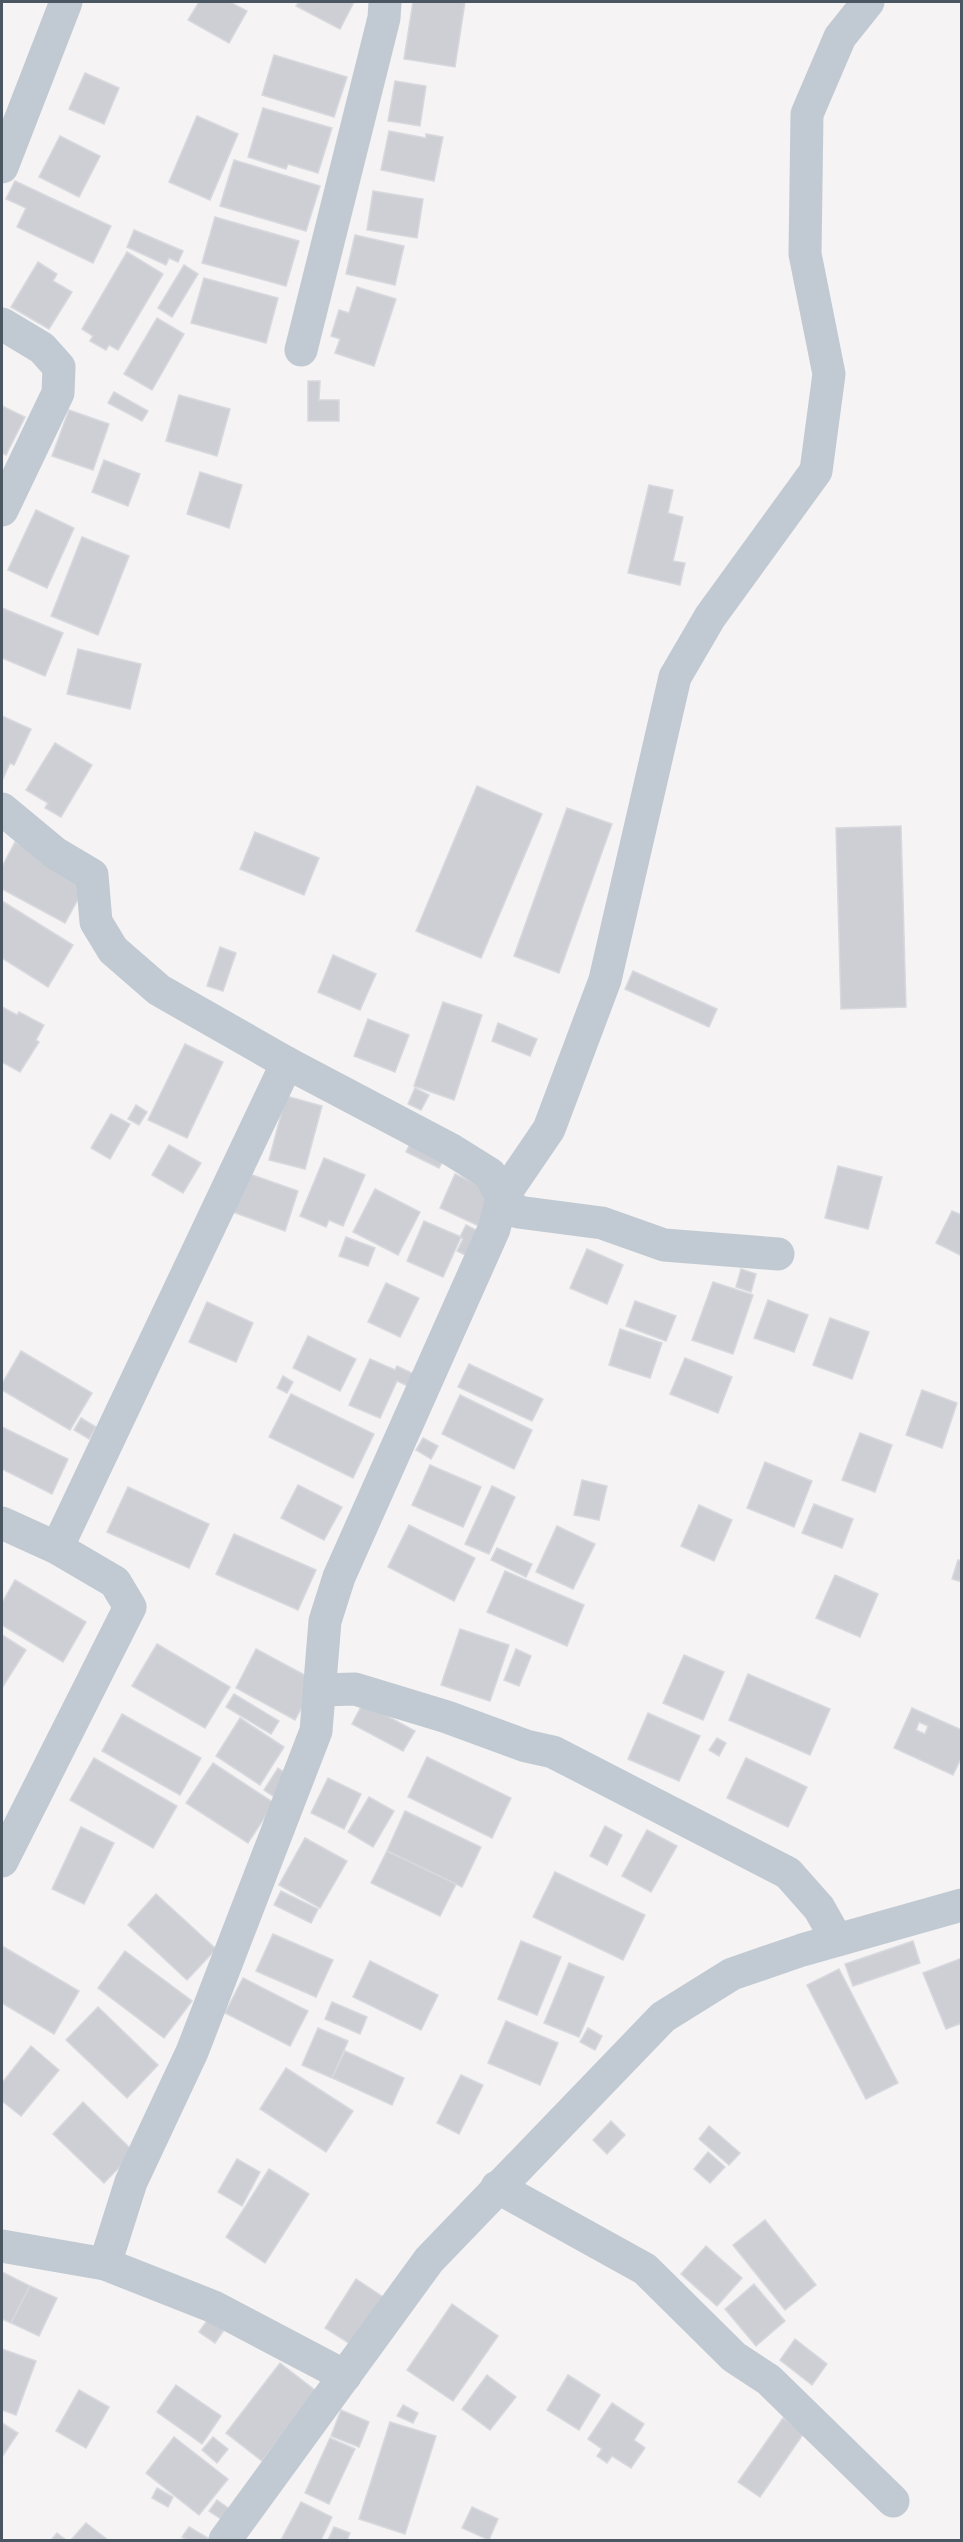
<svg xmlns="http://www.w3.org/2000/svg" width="963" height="2542" font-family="Raleway,sans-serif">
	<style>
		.building { fill: #cdcfd5; stroke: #d7d9de; stroke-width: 1.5; fill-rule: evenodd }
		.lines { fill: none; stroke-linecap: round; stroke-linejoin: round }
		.minor { stroke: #c1cad2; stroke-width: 33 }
	</style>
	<rect width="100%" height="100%" fill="#f5f3f3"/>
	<!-- building -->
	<g class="building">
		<polygon points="199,2 230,2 247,11 229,43 188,20"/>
		<polygon points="299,2 354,2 340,29 296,6"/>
		<polygon points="413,2 465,2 455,67 404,59"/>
		<polygon points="274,55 347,77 334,117 262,95"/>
		<polygon points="85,73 119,88 104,124 69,109"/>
		<polygon points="395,81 426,86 420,126 388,121"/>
		<polygon points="263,108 332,128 318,173 288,164 286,169 248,157"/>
		<polygon points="197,116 238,134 210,200 169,182"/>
		<polygon points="389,131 426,138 426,134 443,137 434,181 381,170"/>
		<polygon points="60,136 100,156 79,197 39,177"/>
		<polygon points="234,160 320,186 306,231 220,206"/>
		<polygon points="15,181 111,226 93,263 17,227 26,208 6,199"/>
		<polygon points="373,191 423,199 417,238 367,230"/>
		<polygon points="215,217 299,241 286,286 202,263"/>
		<polygon points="134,230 183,251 178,262 169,258 166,265 127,247"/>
		<polygon points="355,235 404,246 395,285 346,274"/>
		<polygon points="127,252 163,274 118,350 109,345 106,350 90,341 93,336 82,329"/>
		<polygon points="38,262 57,274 53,281 72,292 49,329 11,307"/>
		<polygon points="184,265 198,274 172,317 158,308"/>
		<polygon points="204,278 278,298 266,343 191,323"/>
		<polygon points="357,287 396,299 374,366 335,353 340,339 331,336 339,310 349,313"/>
		<polygon points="157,318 184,334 152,390 124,374"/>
		<polygon points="308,381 320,381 319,400 339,400 339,421 308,421"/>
		<polygon points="114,392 148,411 142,421 108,403"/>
		<polygon points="179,395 230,409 217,456 166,441"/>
		<polygon points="2,406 25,417 6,455 2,453"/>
		<polygon points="69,410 109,424 93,470 52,456"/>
		<polygon points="104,460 140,474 128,506 92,492"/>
		<polygon points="200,472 242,485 229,528 187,514"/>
		<polygon points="649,485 673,490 668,513 683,517 673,561 685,563 680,585 628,573"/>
		<polygon points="36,510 74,528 47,588 8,570"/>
		<polygon points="82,537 129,556 98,635 51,616"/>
		<polygon points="2,608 63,633 45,676 2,658"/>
		<polygon points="78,649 141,664 130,709 67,694"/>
		<polygon points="2,716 31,729 14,765 10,763 2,781"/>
		<polygon points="55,743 92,765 61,817 45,808 48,803 26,790"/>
		<polygon points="477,786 542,814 481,958 416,931"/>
		<polygon points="567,808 612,824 559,973 514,956"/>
		<polygon points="901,826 906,1007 841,1009 836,828"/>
		<polygon points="255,832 319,858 304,895 240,869"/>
		<polygon points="15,842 88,881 65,923 2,889 2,867"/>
		<polygon points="2,901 73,945 48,987 2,958"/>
		<polygon points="220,947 236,953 223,991 207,986"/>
		<polygon points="333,955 376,974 360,1010 318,992"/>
		<polygon points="633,971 717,1009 709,1027 625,989"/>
		<polygon points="443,1002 482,1015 454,1100 414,1086"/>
		<polygon points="2,1007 17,1015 19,1012 44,1025 36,1040 39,1042 20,1072 2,1062"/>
		<polygon points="368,1019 409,1035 395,1072 354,1056"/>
		<polygon points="498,1023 537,1039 530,1056 492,1041"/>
		<polygon points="185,1044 223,1062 187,1138 148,1120"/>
		<polygon points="415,1088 429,1095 421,1110 408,1104"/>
		<polygon points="286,1096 322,1106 305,1169 269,1160"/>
		<polygon points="136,1105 147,1112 139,1125 128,1119"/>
		<polygon points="111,1114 130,1124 110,1159 91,1148"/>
		<polygon points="414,1136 447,1153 439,1168 406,1152"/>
		<polygon points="169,1145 201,1163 183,1193 152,1175"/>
		<polygon points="324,1158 365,1175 343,1226 329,1220 326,1227 300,1216"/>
		<polygon points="838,1166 882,1177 868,1229 825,1218"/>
		<polygon points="247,1173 298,1191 285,1231 233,1212"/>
		<polygon points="455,1174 496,1193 481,1227 440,1208"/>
		<polygon points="375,1189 420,1212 398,1255 353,1232"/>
		<polygon points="952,1211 962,1215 962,1256 936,1243"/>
		<polygon points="424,1221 461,1237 443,1277 407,1261"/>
		<polygon points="466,1225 480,1232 467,1256 457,1251 463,1239 460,1237"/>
		<polygon points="346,1237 375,1248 368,1266 339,1256"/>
		<polygon points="587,1249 623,1265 607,1304 570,1288"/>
		<polygon points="741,1269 756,1274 751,1292 736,1287"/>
		<polygon points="713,1282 753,1295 733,1354 692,1340"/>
		<polygon points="386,1283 419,1298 400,1337 368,1322"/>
		<polygon points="768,1300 808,1315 794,1352 754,1338"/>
		<polygon points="635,1301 676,1316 666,1341 626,1326"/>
		<polygon points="207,1302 253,1323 236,1362 189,1342"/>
		<polygon points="830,1318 869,1332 852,1379 813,1365"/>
		<polygon points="620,1329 662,1343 650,1378 609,1365"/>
		<polygon points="308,1336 356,1359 340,1391 293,1368"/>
		<polygon points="21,1351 92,1393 70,1430 2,1390 2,1384"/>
		<polygon points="685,1358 732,1377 718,1413 670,1394"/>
		<polygon points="370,1359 395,1370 397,1366 414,1374 408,1386 397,1381 380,1418 349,1405"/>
		<polygon points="469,1364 543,1399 532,1421 458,1387"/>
		<polygon points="283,1376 293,1382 287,1393 277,1388"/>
		<polygon points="922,1390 957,1403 942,1448 906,1435"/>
		<polygon points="291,1394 374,1434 353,1478 269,1437"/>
		<polygon points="460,1395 532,1430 514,1469 442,1434"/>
		<polygon points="81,1418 96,1427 89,1439 74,1430"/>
		<polygon points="2,1427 68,1459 52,1494 2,1469"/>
		<polygon points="860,1433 892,1445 875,1492 842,1480"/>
		<polygon points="423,1438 438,1446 431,1459 416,1450"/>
		<polygon points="765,1462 812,1481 794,1527 747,1508"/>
		<polygon points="430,1465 481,1487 463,1527 412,1505"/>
		<polygon points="582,1480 607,1486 599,1520 574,1515"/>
		<polygon points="298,1485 342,1507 324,1540 281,1518"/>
		<polygon points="492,1486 515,1497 489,1554 465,1544"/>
		<polygon points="128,1487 209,1524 189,1568 107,1532"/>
		<polygon points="814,1504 853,1519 842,1548 802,1533"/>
		<polygon points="699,1505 732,1520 714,1561 681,1546"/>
		<polygon points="409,1525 475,1558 454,1601 388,1567"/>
		<polygon points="557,1526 595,1544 573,1589 536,1572"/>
		<polygon points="234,1534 316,1570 298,1610 216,1574"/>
		<polygon points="497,1548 532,1564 526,1577 491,1560"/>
		<polygon points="958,1560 962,1561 962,1582 952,1579"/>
		<polygon points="505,1571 584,1605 567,1646 487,1612"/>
		<polygon points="835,1575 878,1594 860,1637 816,1618"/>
		<polygon points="15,1580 86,1622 63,1662 2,1625 2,1603"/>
		<polygon points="460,1629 509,1645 490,1701 441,1685"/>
		<polygon points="2,1635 26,1650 2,1688"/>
		<polygon points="157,1644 230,1687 205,1728 132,1686"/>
		<polygon points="256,1649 316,1681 295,1720 236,1688"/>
		<polygon points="516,1649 531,1656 519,1686 504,1680"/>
		<polygon points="684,1655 724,1672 703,1720 663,1703"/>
		<polygon points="748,1674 830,1709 810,1755 729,1720"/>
		<polygon points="234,1694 279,1721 271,1734 226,1707"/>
		<polygon points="363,1703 415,1731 403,1751 352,1724"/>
		<path d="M 912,1708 L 962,1730 L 962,1756 L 953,1775 L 894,1748 ZM 919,1722 L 928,1726 L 925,1734 L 916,1730 Z"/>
		<polygon points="648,1713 700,1736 679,1781 628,1759"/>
		<polygon points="122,1714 201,1758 180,1795 102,1751"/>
		<polygon points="240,1718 284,1747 260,1785 216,1756"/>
		<polygon points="717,1738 726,1743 719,1756 709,1750"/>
		<polygon points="427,1757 511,1798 492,1838 408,1797"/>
		<polygon points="94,1758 177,1806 153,1848 70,1800"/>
		<polygon points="746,1758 807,1787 788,1827 727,1798"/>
		<polygon points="213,1763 274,1803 248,1843 186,1803"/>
		<polygon points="278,1768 291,1777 276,1798 264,1790"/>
		<polygon points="328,1778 361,1794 344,1829 311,1813"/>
		<polygon points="369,1797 394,1811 373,1847 348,1832"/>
		<polygon points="405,1811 481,1847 462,1887 387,1851"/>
		<polygon points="605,1826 622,1835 607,1865 590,1856"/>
		<polygon points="81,1827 114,1843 84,1904 52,1889"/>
		<polygon points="647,1830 677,1846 651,1892 622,1876"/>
		<polygon points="305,1838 347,1861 320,1908 279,1885"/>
		<polygon points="387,1851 456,1884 440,1916 371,1883"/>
		<polygon points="555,1872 645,1915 623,1960 533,1917"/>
		<polygon points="281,1891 318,1909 311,1923 274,1905"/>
		<polygon points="156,1894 216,1949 187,1980 128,1925"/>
		<polygon points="273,1934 333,1960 316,1997 256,1971"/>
		<polygon points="521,1941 561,1957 537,2015 498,1999"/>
		<polygon points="913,1941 920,1963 853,1986 845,1964"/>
		<polygon points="2,1946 79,1991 54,2034 2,2003"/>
		<polygon points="125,1951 192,2001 164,2038 98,1988"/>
		<polygon points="962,1958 962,2023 946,2029 923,1973"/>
		<polygon points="370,1961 438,1995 421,2030 353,1997"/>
		<polygon points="569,1963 604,1977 579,2037 544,2023"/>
		<polygon points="839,1969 898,2083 866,2099 807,1985"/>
		<polygon points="243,1978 308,2011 290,2046 225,2013"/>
		<polygon points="332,2002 367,2017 360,2034 325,2019"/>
		<polygon points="98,2007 158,2065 127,2098 66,2040"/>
		<polygon points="506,2021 558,2043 540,2085 488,2063"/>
		<polygon points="318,2028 348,2041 332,2078 302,2065"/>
		<polygon points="588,2028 602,2036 595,2050 580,2042"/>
		<polygon points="31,2046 59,2070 21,2116 2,2101 2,2083"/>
		<polygon points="345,2051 404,2078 392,2105 332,2078"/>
		<polygon points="286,2068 353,2111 326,2152 260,2109"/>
		<polygon points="461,2075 483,2085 459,2134 437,2123"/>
		<polygon points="83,2102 134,2152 104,2183 53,2134"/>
		<polygon points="611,2121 625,2135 607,2154 593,2140"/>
		<polygon points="709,2126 740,2153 729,2165 699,2139"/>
		<polygon points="708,2152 725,2167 710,2183 694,2169"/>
		<polygon points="237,2159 260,2172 242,2206 218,2192"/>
		<polygon points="269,2169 309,2194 265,2263 226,2237"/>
		<polygon points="765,2220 816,2285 785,2310 733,2245"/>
		<polygon points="706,2246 742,2278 717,2306 681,2274"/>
		<polygon points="2,2272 30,2286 11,2323 2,2319"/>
		<polygon points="356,2279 386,2299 355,2347 325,2328"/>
		<polygon points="754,2284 785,2321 756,2346 725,2309"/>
		<polygon points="30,2286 57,2298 39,2336 11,2323"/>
		<polygon points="452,2304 498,2336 453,2401 407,2370"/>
		<polygon points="208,2319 224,2330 215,2343 199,2332"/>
		<polygon points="795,2339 827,2364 812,2385 780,2360"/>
		<polygon points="2,2349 36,2361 16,2415 2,2410"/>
		<polygon points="280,2363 316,2391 262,2461 226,2433"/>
		<polygon points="487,2375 516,2397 490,2430 462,2409"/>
		<polygon points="568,2375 600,2395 579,2430 547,2410"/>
		<polygon points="176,2385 221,2416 202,2444 157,2412"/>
		<polygon points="79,2390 109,2407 86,2448 56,2431"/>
		<polygon points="612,2403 644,2424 634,2440 645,2448 631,2468 612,2456 607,2463 597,2456 602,2449 588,2439"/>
		<polygon points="403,2405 418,2413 413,2423 397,2416"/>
		<polygon points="341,2410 369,2422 359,2447 331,2436"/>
		<polygon points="783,2418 804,2433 760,2497 738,2482"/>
		<polygon points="390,2422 436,2436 405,2534 359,2519"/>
		<polygon points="2,2423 18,2433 2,2457"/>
		<polygon points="174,2437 228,2479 199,2515 146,2473"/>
		<polygon points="213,2437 228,2449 217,2463 202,2450"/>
		<polygon points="330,2438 355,2449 329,2504 305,2493"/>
		<polygon points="157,2488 173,2497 168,2507 152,2498"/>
		<polygon points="217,2500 231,2510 224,2521 209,2511"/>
		<polygon points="301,2502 332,2517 321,2540 281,2540"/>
		<polygon points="472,2507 498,2519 489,2540 462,2528"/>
		<polygon points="86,2523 108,2540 71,2540"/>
		<polygon points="189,2527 208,2538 207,2540 187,2540 182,2537"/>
		<polygon points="334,2527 350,2533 347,2540 328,2540"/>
		<polygon points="57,2533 66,2540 51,2540"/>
	</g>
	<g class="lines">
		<!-- minor -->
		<g class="minor">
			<polyline points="2,167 66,2"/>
			<polyline points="2,324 42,348 59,367 58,393 2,510"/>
			<polyline points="301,350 384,18 385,2"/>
			<polyline points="2,809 55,853 92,875 96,922 113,950 159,990 287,1063 450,1149 490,1174 502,1198 518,1212 602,1223 664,1245 778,1254"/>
			<polyline points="2,1523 57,1548 115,1582 130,1607 2,1861"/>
			<polyline points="57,1548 287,1063"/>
			<polyline points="321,1690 355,1689 447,1717 526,1746 553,1752 788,1873 819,1908 837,1940"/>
			<polyline points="497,2187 645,2269 734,2357 769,2380 893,2501"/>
			<polyline points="2,2246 105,2264 214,2307 345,2376"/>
			<polyline points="105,2264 131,2182 192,2052 316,1731 325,1621 339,1577 494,1229 502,1198 549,1129 605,980 675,677 710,617 816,471 829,374 805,254 807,114 840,37 868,2"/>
			<polyline points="225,2540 429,2260 663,2017 732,1974 802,1950 962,1905"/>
		</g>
	</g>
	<!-- border -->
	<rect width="963" height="2542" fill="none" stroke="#4a5661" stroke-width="6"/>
</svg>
